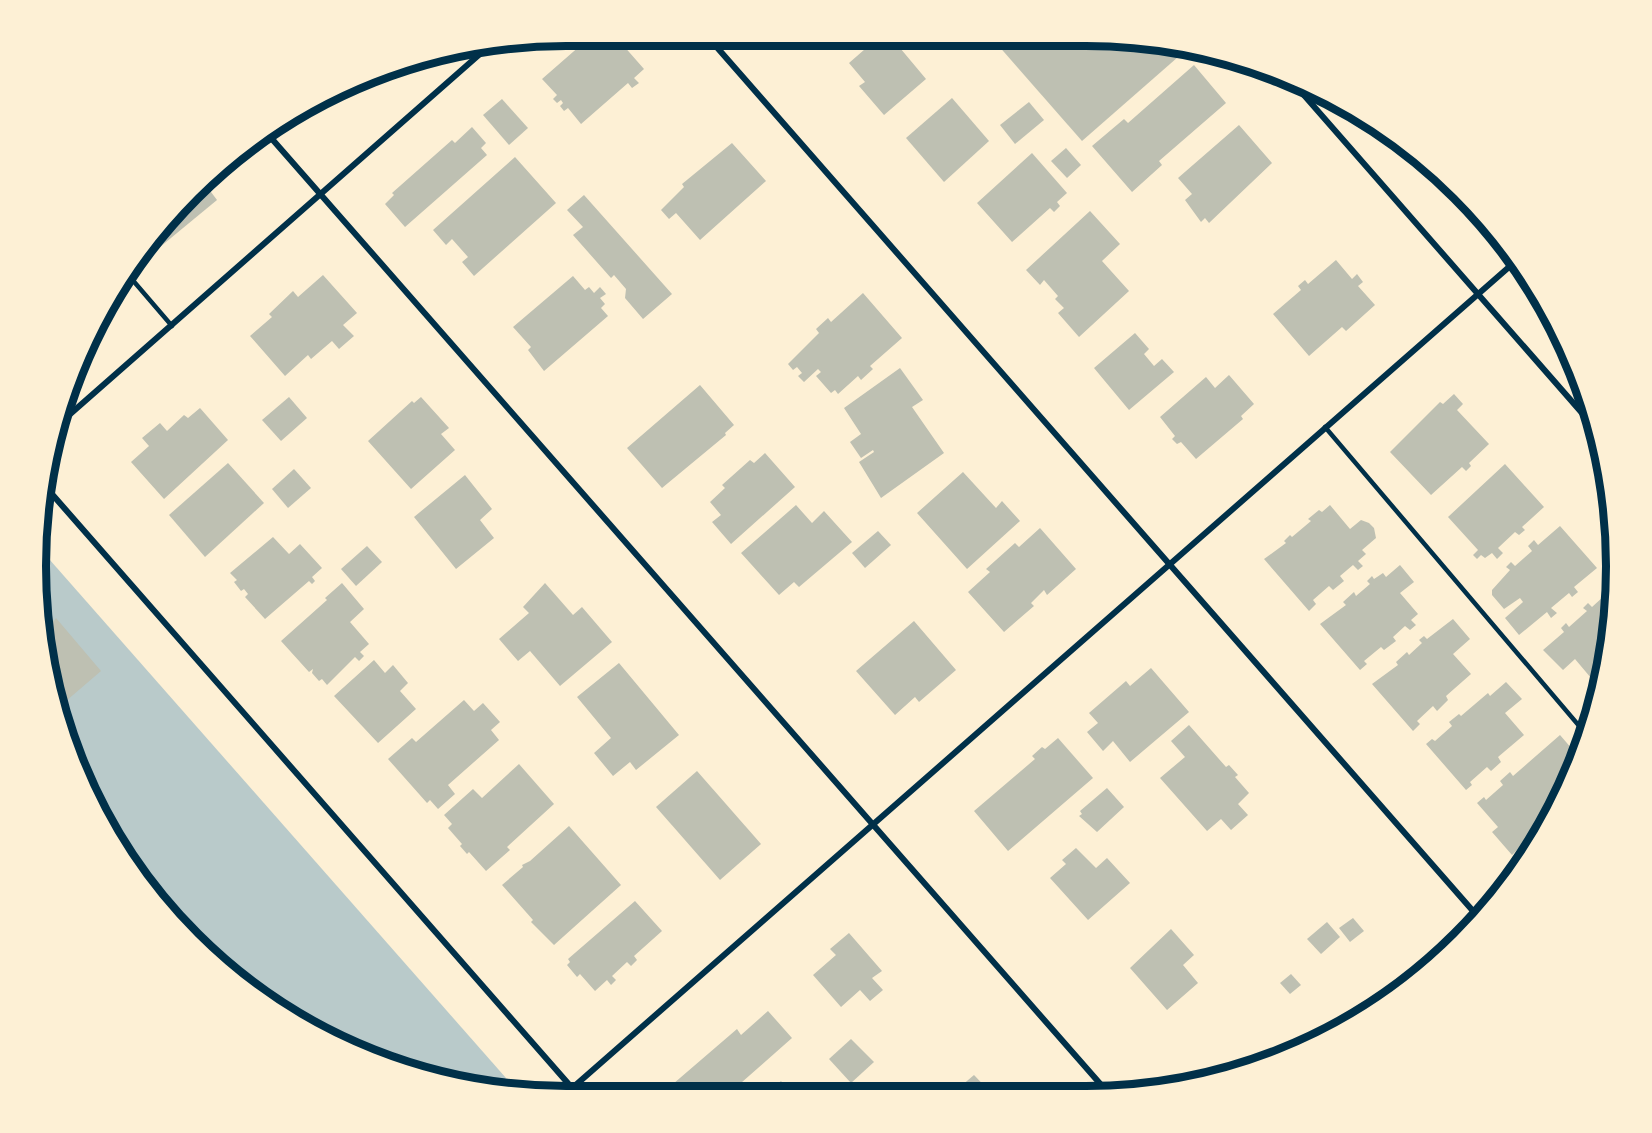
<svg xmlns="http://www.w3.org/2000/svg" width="1652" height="1133" font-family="'Titillium Web',sans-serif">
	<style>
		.green { fill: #b9caca }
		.building { fill: #bec0b2 }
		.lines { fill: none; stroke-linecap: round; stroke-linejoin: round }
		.service { stroke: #003049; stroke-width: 4.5 }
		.minor { stroke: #003049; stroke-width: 6 }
		.rim { fill: none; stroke: #003049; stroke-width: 8 }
	</style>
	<rect width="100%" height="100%" fill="#fdf0d5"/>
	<!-- green -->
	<polygon class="green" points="42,551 506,1078 493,1090 463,1087 363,1056 271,1007 191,941 91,801 46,670"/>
	<!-- building -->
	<g class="building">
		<polygon points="587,36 615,36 644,69 634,78 639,83 632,88 628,83 581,124 568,108 564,111 560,106 563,103 561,100 557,103 553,99 557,95 542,79 589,38"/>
		<polygon points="880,36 890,36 926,79 884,115 859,86 865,82 849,63"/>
		<polygon points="990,36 1085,36 1166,44 1178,57 1082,141"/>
		<polygon points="1194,65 1226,103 1159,161 1162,165 1132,192 1092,146 1124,119 1128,123"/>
		<polygon points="348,91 333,105 329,100"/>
		<polygon points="952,98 989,141 944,182 906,138"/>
		<polygon points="502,99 528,128 509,145 483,115"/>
		<polygon points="1029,102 1044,120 1015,144 1000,125"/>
		<polygon points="1239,125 1272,163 1209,223 1205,218 1201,222 1185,200 1192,194 1178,178"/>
		<polygon points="472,127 486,143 481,148 487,155 405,227 385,204 394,195 392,193 452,140 455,143"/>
		<polygon points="732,143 766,181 700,240 676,213 669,219 661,210 684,187 682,184"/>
		<polygon points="1066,148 1081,165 1067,178 1051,161"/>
		<polygon points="1032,153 1067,193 1057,202 1060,206 1054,212 1050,208 1012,242 977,203"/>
		<polygon points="515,157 556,203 474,276 462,262 468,257 452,239 446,245 433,230"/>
		<polygon points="205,184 217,200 160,247 153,240 167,217"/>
		<polygon points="584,195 672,294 643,319 625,298 626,289 614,275 611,278 573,235 583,227 567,210"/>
		<polygon points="1090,211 1120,244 1102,261 1129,291 1079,337 1058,313 1064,308 1055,299 1058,296 1044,280 1040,285 1026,270"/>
		<polygon points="1336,260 1352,279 1357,274 1363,282 1358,286 1375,305 1346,331 1342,327 1309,356 1273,314 1301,290 1298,286 1305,280 1308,284"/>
		<polygon points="323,275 357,313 343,325 354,336 339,349 332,341 311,359 308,355 285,376 250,336 272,317 269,314 293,291 298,297"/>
		<polygon points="573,276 585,290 589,287 594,293 600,287 606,294 600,298 605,304 601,308 608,316 544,371 528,350 531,347 513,327"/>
		<polygon points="863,293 902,338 870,366 873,369 861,380 858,376 838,394 835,390 831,393 816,376 821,372 818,369 804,382 798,376 802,373 797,367 793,370 788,364 819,333 816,329 828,318 831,322"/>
		<polygon points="1135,333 1149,349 1144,354 1154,366 1162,359 1174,372 1129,410 1094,368"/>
		<polygon points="900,368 923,400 912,407 944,453 881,498 859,462 874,452 873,450 861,458 850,442 861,434 844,408"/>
		<polygon points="1229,375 1254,404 1241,416 1243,419 1196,459 1181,442 1177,444 1172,439 1175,436 1160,417 1206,377 1215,388"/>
		<polygon points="700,385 734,425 725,433 726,435 662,488 627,448"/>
		<polygon points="1454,394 1463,404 1457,410 1489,444 1469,463 1471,466 1466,471 1462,467 1431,495 1390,452 1440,402 1443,404"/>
		<polygon points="289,397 307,418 281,441 262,420"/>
		<polygon points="421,397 449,428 441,434 455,450 411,489 368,441 412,401 414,403"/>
		<polygon points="200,408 228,440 164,499 131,462 149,446 142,438 160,423 167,431 184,415 188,418"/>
		<polygon points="765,453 795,487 731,544 712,522 721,515 710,502 725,488 722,485 750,460 754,463"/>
		<polygon points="228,463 264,503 205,557 169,515"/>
		<polygon points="1505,464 1544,507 1522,527 1525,530 1519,535 1515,532 1498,548 1503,553 1497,559 1492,553 1485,558 1481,555 1477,559 1473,555 1478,550 1448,517"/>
		<polygon points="294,469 311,488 288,508 272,489"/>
		<polygon points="963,472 996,508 1002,501 1020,521 967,569 917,513"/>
		<polygon points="465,475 492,509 480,520 494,538 456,569 414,517"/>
		<polygon points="796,505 812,523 824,511 852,542 799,587 794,582 779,595 741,553"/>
		<polygon points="1330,505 1350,529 1361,520 1369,523 1374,528 1376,538 1362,550 1366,554 1358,561 1363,566 1358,570 1353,565 1340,576 1344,581 1333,590 1329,586 1313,600 1316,604 1309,611 1264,559 1286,543 1284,541 1290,535 1292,537 1311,521 1308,519 1319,510 1322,512"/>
		<polygon points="1560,526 1597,568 1574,587 1578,592 1572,597 1569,593 1551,608 1557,613 1551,618 1547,612 1519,635 1505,618 1523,602 1520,598 1504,609 1492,595 1492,590 1510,570 1506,567 1511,562 1515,566 1532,551 1528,546 1534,540 1538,545"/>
		<polygon points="1040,528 1076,569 1047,595 1044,590 1031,603 1034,606 1004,632 968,592 990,572 986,569 1015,543 1019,547"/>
		<polygon points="878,531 891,545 865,568 852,553"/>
		<polygon points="273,537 289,554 300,544 322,568 312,577 315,581 312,584 309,581 265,619 245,597 248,594 244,589 241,591 234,582 237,580 230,573"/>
		<polygon points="367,546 382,562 356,586 341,569"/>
		<polygon points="1400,565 1414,582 1400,593 1418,614 1411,620 1416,625 1410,630 1405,626 1393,637 1396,641 1384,650 1381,647 1364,661 1367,664 1360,670 1320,624 1346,605 1343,602 1354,592 1356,596 1370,584 1367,581 1372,576 1374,579 1383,573 1386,577"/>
		<polygon points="342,583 364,609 350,622 369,644 360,652 364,656 359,661 355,657 327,685 322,679 319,681 312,673 313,669 309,672 281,641 327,600 325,598"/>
		<polygon points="545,583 573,615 582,607 612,642 560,686 530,651 518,661 499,639 529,613 523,607"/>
		<polygon points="1614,587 1606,663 1591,678 1575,659 1563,670 1543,650 1564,632 1561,628 1566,623 1569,627 1587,611 1583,608 1588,603 1592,607"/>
		<polygon points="44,610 54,621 56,618 101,671 59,707 46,670"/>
		<polygon points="1453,619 1470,639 1453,654 1471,674 1446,696 1448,700 1437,711 1433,706 1417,721 1420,724 1413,731 1372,684 1398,665 1396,662 1407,652 1409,655 1422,643 1419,640 1424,636 1427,639"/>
		<polygon points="914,621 956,670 919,702 915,697 895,715 856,671"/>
		<polygon points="374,660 385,673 393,665 408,683 400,691 416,709 378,743 334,696"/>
		<polygon points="619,663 679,735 636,770 630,762 613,776 594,753 611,738 577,697"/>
		<polygon points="1151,668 1189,712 1130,762 1113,741 1103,751 1087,732 1098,723 1089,713 1126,681 1130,686"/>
		<polygon points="1506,682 1522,699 1505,713 1524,735 1498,757 1501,762 1491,771 1487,767 1470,782 1472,785 1466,790 1426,744 1432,739 1435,741 1452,726 1449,722 1459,714 1461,716 1488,693 1490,696"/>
		<polygon points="464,700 474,711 483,703 500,722 491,730 499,740 448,785 455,794 438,809 430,800 427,803 388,759 412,738 416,742"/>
		<polygon points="1189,725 1226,767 1229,765 1238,775 1235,777 1249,793 1238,804 1248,815 1231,830 1221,819 1207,831 1160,778 1185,757 1171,741"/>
		<polygon points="1560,735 1579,757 1575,770 1551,816 1512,855 1492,832 1498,827 1477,803 1484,797 1486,800 1503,785 1500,781 1510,772 1513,776"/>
		<polygon points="1058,738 1093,778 1008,851 974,811 1035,759 1032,756 1042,747 1045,749"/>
		<polygon points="519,764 554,804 507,847 510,850 486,871 469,852 467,854 460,846 462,844 448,828 452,824 444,815 473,789 482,798"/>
		<polygon points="697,771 761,844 720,880 656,807"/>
		<polygon points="1107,788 1124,807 1097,832 1079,816 1082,814 1080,811"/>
		<polygon points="569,826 621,885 554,945 531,922 533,920 502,885 523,867 522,865 530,861"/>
		<polygon points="1076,848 1096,868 1107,858 1130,883 1088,920 1050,878 1066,864 1062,860"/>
		<polygon points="635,901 662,931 634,956 637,960 631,966 627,962 612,976 616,980 611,985 607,980 595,991 580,974 577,977 567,965 570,962 568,959"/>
		<polygon points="1353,918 1364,931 1350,942 1339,928"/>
		<polygon points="1327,922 1340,937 1321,954 1307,939"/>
		<polygon points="1171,929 1194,955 1183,965 1198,983 1167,1010 1130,968"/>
		<polygon points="849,933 882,971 872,978 883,990 870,1001 860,990 841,1007 813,975 836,955 830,949"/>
		<polygon points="1291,974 1301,985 1290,994 1280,983"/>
		<polygon points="768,1011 792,1038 725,1097 685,1097 673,1084 737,1029 741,1035"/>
		<polygon points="851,1039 874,1062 851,1083 829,1059"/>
		<polygon points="974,1075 995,1097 958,1097 954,1092"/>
		<polygon points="781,1081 795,1097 762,1097"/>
	</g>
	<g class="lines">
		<!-- service -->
		<g class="service">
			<polyline points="130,277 172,326"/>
			<polyline points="1325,427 1586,734"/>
		</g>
		<!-- minor -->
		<g class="minor">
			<polyline points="707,36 1480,919"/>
			<polyline points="1296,86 1596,429"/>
			<polyline points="265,131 1110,1095"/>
			<polyline points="60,423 489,46"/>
			<polyline points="44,485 580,1097"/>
			<polyline points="562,1097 1517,260"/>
		</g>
	</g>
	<!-- crop -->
	<path d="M0 0H1652V1133H0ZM566 46H1086A520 520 0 0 1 1606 566V566A520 520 0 0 1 1086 1086H566A520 520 0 0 1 46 566V566A520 520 0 0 1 566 46Z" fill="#fdf0d5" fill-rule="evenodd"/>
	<path class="rim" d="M566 46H1086A520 520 0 0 1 1606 566V566A520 520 0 0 1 1086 1086H566A520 520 0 0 1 46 566V566A520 520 0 0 1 566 46Z"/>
</svg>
